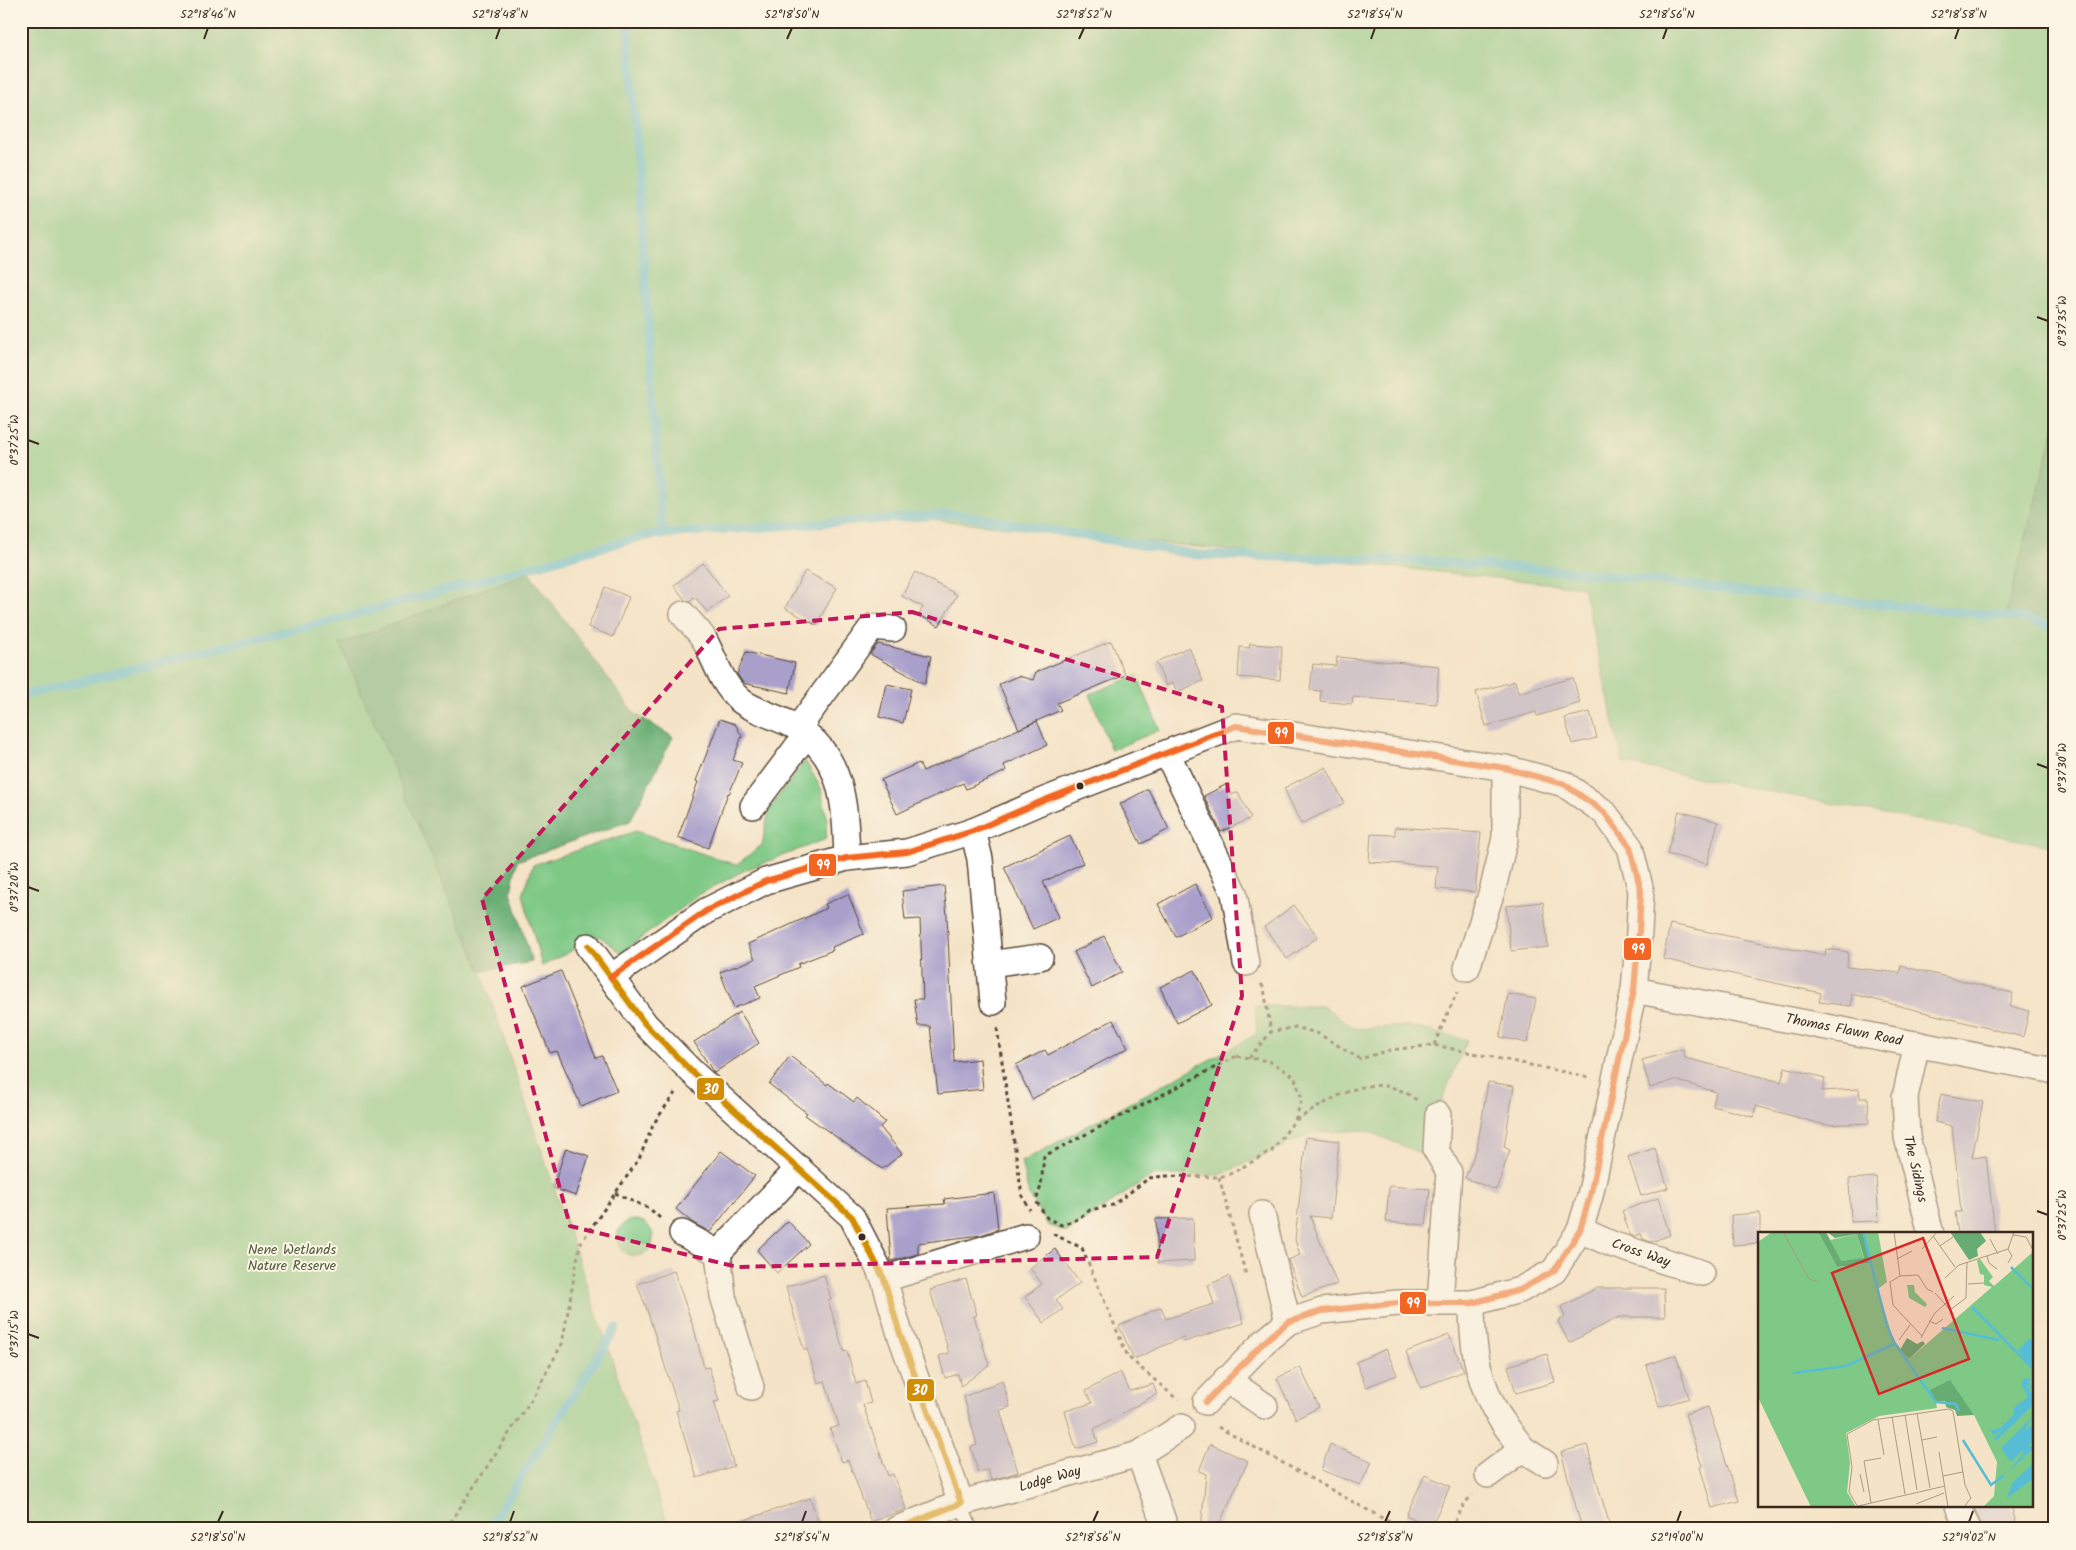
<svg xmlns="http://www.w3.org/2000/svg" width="2076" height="1550" font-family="Kalam,sans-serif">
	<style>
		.green { fill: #7fc986; stroke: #5d7a52 }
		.forest { fill: #67ad73; stroke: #516c48 }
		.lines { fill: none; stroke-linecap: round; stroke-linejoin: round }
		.stream { stroke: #57bdd5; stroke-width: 9 }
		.building { fill: #a89fcb }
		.service-casing { stroke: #574637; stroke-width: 15 }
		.minor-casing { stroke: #574637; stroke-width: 28 }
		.path { stroke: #574637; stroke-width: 3; stroke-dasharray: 4 4; stroke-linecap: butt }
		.service { stroke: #fff; stroke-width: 12 }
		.minor { stroke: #fff; stroke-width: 25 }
		.bus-1-casing { stroke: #fcf5e5; stroke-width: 10 }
		.bus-2-casing { stroke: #fcf5e5; stroke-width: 10 }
		.bus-1 { stroke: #d18d06; stroke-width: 6 }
		.bus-2 { stroke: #f26522; stroke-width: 6 }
		.marked { fill: none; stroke: #c2185b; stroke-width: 4; stroke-dasharray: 10 6; stroke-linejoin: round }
		.ticks { fill: none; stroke: #3b2a1e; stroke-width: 2 }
		.bus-dot { fill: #3b2a1e; stroke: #fcf5e5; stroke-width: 2 }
		.labels { text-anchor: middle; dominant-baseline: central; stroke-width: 4; stroke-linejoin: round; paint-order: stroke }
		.street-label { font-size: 14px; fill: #3b2a1e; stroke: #fcf5e5 }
		.park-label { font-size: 14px; fill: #4f5a3d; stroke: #fcf5e5 }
		.inset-river { fill: none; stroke: #57bdd5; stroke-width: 2.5 }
		.inset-road { fill: none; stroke: #aa9983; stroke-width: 1 }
		.view { fill: #d62828; fill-opacity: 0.15; stroke: #d62828; stroke-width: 2.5 }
		.inset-edge { fill: none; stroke: #3b2a1e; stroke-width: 2.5 }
		.line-badge { stroke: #fcf5e5; stroke-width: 2 }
		.badge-label { font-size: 14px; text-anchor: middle; font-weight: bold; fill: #fff }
		.neatline { fill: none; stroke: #3b2a1e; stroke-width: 2 }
		.ticks-label { font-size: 12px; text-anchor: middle; fill: #3b2a1e }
	</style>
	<rect width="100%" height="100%" fill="#fcf5e5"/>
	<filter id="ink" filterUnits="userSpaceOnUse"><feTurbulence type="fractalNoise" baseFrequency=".02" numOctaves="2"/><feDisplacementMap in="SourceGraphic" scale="10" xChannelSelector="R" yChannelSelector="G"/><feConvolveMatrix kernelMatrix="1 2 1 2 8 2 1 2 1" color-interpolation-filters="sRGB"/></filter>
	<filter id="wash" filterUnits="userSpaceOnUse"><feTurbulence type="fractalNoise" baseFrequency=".0096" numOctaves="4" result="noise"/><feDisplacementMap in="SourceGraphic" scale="20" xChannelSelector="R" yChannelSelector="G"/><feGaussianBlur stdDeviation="1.12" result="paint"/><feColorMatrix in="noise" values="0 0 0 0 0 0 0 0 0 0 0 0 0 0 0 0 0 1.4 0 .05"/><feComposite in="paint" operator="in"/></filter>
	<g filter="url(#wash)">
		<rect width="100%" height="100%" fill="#f4e3c7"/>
		<!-- green -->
		<g class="green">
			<polygon points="21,21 2055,21 2055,427 2005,616 2023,618 2055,628 2055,847 1623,763 1583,587 919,518 742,525 589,549 341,645 481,971 669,1529 21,1529"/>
			<polygon points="1137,675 1160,730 1111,750 1090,694"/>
			<polygon points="805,761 821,788 827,818 826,839 745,870 700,894 621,953 600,936 542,966 523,894 533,865 636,831 736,865 762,845 769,809"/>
			<polygon points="1255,1006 1323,1006 1356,1029 1408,1026 1467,1040 1420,1153 1365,1130 1313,1133 1220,1175 1153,1175 1067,1232 1048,1225 1029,1195 1021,1162 1257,1034"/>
			<circle cx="635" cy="1238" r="18"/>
		</g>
		<!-- forest -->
		<g class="forest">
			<polygon points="2055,427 2055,628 2023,618 2005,616"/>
			<polygon points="529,572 634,713 673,737 630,821 517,861 511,892 532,962 481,971 340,644"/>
		</g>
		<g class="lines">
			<!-- stream -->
			<g class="stream">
				<polyline points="628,21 662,535"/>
				<polyline points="21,696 349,616 648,535 956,514 1198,555 1409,560 1569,571 1730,590 2023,618 2055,628"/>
				<polyline points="488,1529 616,1328"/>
			</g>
		</g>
		<g id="blocks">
			<!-- building -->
			<g class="building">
				<polygon points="703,563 728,596 707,612 695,597 690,602 685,600 674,585"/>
				<polygon points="805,571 837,588 816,625 785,608"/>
				<polygon points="915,572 957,595 939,626 919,615 923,607 902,596"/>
				<polygon points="605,587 629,597 613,637 588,627"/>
				<polygon points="1111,641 1125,675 1057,703 1061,710 1019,729 999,684 1018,676 1033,680 1036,672"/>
				<polygon points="878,644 931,656 925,684 870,654"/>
				<polygon points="1250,644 1282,646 1280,680 1238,677 1240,647 1249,648"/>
				<polygon points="1189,647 1203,681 1177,692 1173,683 1166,686 1156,662"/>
				<polygon points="746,652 795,663 789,693 743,683 737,674"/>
				<polygon points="1337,657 1439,666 1436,704 1353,697 1352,704 1320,701 1321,691 1310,690 1313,664 1336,666"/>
				<polygon points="1573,678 1580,703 1537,716 1536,712 1486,726 1476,692 1515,681 1518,693"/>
				<polygon points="887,684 911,689 903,723 879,717"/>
				<polygon points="1590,712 1597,738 1572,744 1565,718"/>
				<polygon points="720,719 735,724 742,736 733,760 742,763 729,794 728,793 708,848 678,837 698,782 696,781"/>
				<polygon points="1037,721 1047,745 1004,765 1006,771 966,789 963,783 897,814 881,780 919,763 923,771"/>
				<polygon points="1326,767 1344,803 1301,824 1284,788"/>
				<polygon points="1227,784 1232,795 1238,792 1251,818 1221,832 1204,796"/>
				<polygon points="1148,789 1169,829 1141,844 1120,804"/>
				<polygon points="1679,811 1718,822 1707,864 1667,854"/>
				<polygon points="1395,827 1481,833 1475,892 1436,889 1438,866 1369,862 1371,834 1395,835"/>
				<polygon points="1070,836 1083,863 1043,882 1059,917 1033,929 1004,867"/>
				<polygon points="1195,884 1213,917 1176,937 1158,904"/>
				<polygon points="944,886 947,916 954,1062 980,1059 983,1089 938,1094 930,1026 918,1026 914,999 923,999 920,919 905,920 902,891"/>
				<polygon points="848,894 864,934 832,947 833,950 798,964 799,967 755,986 760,998 734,1008 720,972 755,959 748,944 827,908 825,904"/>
				<polygon points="1543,902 1548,947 1511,951 1506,906"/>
				<polygon points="1294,905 1318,937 1287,959 1264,927"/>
				<polygon points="1670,924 1825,956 1826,949 1848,952 1847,967 1900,973 1901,966 2013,993 2010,1006 2029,1011 2023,1037 1852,994 1851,1006 1819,1002 1821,993 1663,959"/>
				<polygon points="1104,936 1122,972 1092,988 1074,952"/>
				<polygon points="1195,970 1212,1005 1177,1023 1160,987"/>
				<polygon points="561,971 596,1058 602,1056 617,1091 581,1106 557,1051 550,1053 523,986"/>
				<polygon points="1508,994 1536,999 1527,1043 1500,1037"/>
				<polygon points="740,1012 759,1043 714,1073 694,1042"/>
				<polygon points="1113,1020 1128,1048 1032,1099 1016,1065 1045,1050 1048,1055"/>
				<polygon points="1683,1049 1685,1058 1781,1082 1785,1067 1825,1078 1822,1091 1859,1089 1860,1098 1868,1098 1869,1123 1825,1125 1756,1106 1753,1117 1713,1106 1716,1092 1675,1080 1650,1088 1642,1060"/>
				<polygon points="790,1056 827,1085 828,1083 854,1102 857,1098 885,1122 880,1127 902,1154 882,1169 805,1115 807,1113 769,1084"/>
				<polygon points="1488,1082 1514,1086 1504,1147 1510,1150 1496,1190 1465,1178 1477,1148"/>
				<polygon points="1941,1094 1983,1102 1972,1158 1986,1156 1995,1234 1958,1234 1955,1212 1961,1212 1952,1126 1935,1122"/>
				<polygon points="1306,1137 1339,1141 1331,1218 1310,1216 1337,1284 1302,1297 1288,1260 1300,1255 1295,1240"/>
				<polygon points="566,1148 589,1156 576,1196 553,1188"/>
				<polygon points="1655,1148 1668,1188 1641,1196 1628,1157"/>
				<polygon points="721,1151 755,1176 710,1232 693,1223 676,1209"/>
				<polygon points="1876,1177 1879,1221 1851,1222 1849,1179"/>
				<polygon points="1389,1186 1430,1189 1426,1225 1386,1222"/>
				<polygon points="994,1193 998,1229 981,1235 918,1243 918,1254 891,1261 887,1208 945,1204 944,1199"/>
				<polygon points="1658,1198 1670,1235 1651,1242 1643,1239 1641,1234 1634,1236 1630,1235 1622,1211"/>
				<polygon points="1760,1213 1760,1243 1733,1245 1731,1215"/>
				<polygon points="1193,1218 1194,1261 1158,1263 1156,1219"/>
				<polygon points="788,1221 809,1244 777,1273 757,1250"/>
				<polygon points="1055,1249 1080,1283 1056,1300 1063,1309 1044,1323 1025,1297 1042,1284 1030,1268"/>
				<polygon points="674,1271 695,1332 704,1368 709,1367 719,1401 714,1402 734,1466 697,1478 676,1411 679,1410 646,1307 637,1284"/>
				<polygon points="824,1275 831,1299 828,1300 844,1352 847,1351 856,1384 865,1381 871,1403 863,1405 888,1476 893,1474 906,1509 871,1522 848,1460 842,1462 830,1429 839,1426 825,1381 818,1383 807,1349 804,1350 786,1287"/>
				<polygon points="1229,1276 1244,1323 1184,1342 1183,1337 1134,1359 1119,1326 1161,1307 1166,1319 1214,1304 1208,1285"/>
				<polygon points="966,1279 977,1315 974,1316 989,1365 961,1386 958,1374 945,1378 939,1356 949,1353 930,1290"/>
				<polygon points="1597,1288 1664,1288 1665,1317 1619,1317 1569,1343 1558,1321 1565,1317 1561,1307"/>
				<polygon points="1449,1335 1464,1371 1421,1388 1406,1352"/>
				<polygon points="1386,1349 1397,1375 1366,1387 1356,1362"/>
				<polygon points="1547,1354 1555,1382 1516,1393 1508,1366"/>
				<polygon points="1676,1355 1689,1398 1659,1407 1646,1365"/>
				<polygon points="1300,1367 1319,1407 1296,1419 1277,1378"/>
				<polygon points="1120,1372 1130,1391 1153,1384 1157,1394 1094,1429 1098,1442 1076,1449 1065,1411 1092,1403 1086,1391"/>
				<polygon points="1002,1380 1010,1407 1000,1410 1018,1472 991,1480 988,1470 978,1472 971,1447 977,1445 964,1397"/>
				<polygon points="1708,1407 1739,1501 1712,1508 1700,1467 1702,1466 1685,1414"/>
				<polygon points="1210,1444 1248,1461 1217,1529 1201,1529 1206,1474 1199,1471"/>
				<polygon points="1330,1444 1372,1462 1360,1485 1321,1470"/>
				<polygon points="1587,1445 1600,1493 1611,1529 1582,1529 1561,1452"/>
				<polygon points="1425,1475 1450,1486 1431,1527 1406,1515"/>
				<polygon points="810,1498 821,1529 733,1529 733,1524"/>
				<polygon points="1974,1506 2011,1506 2018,1529 1982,1529"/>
			</g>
		</g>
	</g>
	<g filter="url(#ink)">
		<use href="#blocks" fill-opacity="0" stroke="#574637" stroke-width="1"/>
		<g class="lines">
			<defs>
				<polyline id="service" points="961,1503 971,1529"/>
				<g id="minor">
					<path d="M 683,614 C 690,623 700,631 705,641 C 716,662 721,683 740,700 C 751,710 783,719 798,728 C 845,759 845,808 847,858"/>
					<polyline points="798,728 872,627 893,629"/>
					<polyline points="1167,753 1234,893 1246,963"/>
					<polyline points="753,806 806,735"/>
					<polyline points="973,831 980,859 993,1002"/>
					<polyline points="588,946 645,1024 691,1071 852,1217 884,1279 900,1334 961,1503 897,1529"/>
					<polyline points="990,964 1040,957"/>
					<polyline points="1467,968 1493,888 1505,838 1505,768"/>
					<polyline points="611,977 706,911 766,881 847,858 907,852 973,831 1045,800 1236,726 1505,768 1564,784 1604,812 1630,847 1641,891 1639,932 1634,990 1590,1196 1580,1230 1554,1271 1520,1290 1472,1303 1398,1303 1322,1311 1288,1322 1264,1342 1206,1402"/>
					<polyline points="1634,990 2055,1071"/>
					<polyline points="1917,1044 1905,1097 1907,1137 1931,1234"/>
					<polyline points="1438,1115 1436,1150 1449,1172 1440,1302"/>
					<polyline points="1262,1214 1288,1322"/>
					<polyline points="1580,1230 1614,1245 1702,1273"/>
					<polyline points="682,1233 718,1253"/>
					<polyline points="884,1279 1026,1236"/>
					<path d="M 1472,1303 C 1472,1341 1476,1374 1494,1408 C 1501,1422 1514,1436 1523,1449"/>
					<polyline points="1226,1379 1265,1406"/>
					<polyline points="751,1387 723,1296 718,1253 799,1168"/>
					<polyline points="1139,1454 1166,1529"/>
					<polyline points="1488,1475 1523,1449 1545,1463"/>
					<polyline points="961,1503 1139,1454 1181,1427"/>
					<polyline points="1958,1506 1968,1529"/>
				</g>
			</defs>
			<!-- service casing -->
			<use href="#service" class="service-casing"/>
			<!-- minor casing -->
			<use href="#minor" class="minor-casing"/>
			<!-- path -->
			<g class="path">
				<polyline points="1261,984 1264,988 1271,1032"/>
				<polyline points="997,1028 1022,1196 1030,1210"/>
				<polyline points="1434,1045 1457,992"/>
				<polygon points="1237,1056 1269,1061 1294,1076 1302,1099 1295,1120 1272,1151 1230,1174 1219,1177 1165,1176 1149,1178 1113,1205 1090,1210 1074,1221 1061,1225 1047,1218 1036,1201 1041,1186 1044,1156"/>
				<polyline points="1249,1058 1271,1032 1296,1027 1319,1034 1360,1059 1390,1050 1434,1045 1588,1077"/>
				<path d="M 1296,1120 C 1337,1097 1372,1067 1417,1100"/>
				<polyline points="1219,1177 1246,1275"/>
				<polyline points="615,1193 650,1209 660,1218"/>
				<polyline points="1053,1234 1082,1248 1128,1357 1178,1400"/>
				<polyline points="1218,1427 1402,1529"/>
				<polyline points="446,1529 531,1400 562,1344 580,1244 639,1159 654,1123 675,1093"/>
				<polyline points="1451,1529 1464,1504 1472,1495"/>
			</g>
			<!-- service -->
			<use href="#service" class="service"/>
			<!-- minor -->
			<use href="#minor" class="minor"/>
			<defs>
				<polyline id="bus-1" points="588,946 645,1024 691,1071 852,1217 884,1279 900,1334 961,1503 897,1529"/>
				<polyline id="bus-2" points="611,977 706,911 766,881 847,858 907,852 973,831 1045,800 1236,726 1505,768 1564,784 1604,812 1630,847 1641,891 1639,932 1634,990 1590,1196 1580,1230 1554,1271 1520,1290 1472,1303 1398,1303 1322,1311 1288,1322 1264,1342 1206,1402"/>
			</defs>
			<!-- bus-1 casing -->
			<use href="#bus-1" class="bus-1-casing"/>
			<!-- bus-2 casing -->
			<use href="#bus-2" class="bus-2-casing"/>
			<!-- bus-1 -->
			<use href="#bus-1" class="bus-1"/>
			<!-- bus-2 -->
			<use href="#bus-2" class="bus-2"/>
		</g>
	</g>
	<!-- marked area -->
	<path d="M0 0H2076V1550H0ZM 912,612 L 1222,707 L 1242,996 L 1157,1257 L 737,1267 L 570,1226 L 482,899 L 719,629 Z" fill="#f4e3c7" fill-opacity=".55" fill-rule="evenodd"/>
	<path class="marked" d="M 912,612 L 1222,707 L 1242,996 L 1157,1257 L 737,1267 L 570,1226 L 482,899 L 719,629 Z"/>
	<!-- ticks -->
	<path class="ticks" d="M 204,39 L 208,28M 496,39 L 500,28M 787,39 L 792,28M 1079,39 L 1084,28M 1371,39 L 1375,28M 1663,39 L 1667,28M 1955,39 L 1959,28M 2037,317 L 2048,321M 28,440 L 39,444M 2037,764 L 2048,768M 28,887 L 39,891M 2037,1211 L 2048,1215M 28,1334 L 39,1338M 218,1522 L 223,1511M 510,1522 L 514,1511M 802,1522 L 806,1511M 1093,1522 L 1098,1511M 1385,1522 L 1390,1511M 1677,1522 L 1681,1511M 1969,1522 L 1973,1511"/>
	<!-- markers -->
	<g class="bus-dot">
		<circle cx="1080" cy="786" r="4.5"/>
		<circle cx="862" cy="1237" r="4.5"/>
	</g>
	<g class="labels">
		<!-- street labels -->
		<g class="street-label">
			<text transform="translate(1844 1030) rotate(11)">Thomas Flawn Road</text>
			<text transform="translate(1915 1169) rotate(77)">The Sidings</text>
			<text transform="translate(1641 1253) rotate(19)">Cross Way</text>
			<text transform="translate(1050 1479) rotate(-16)">Lodge Way</text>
		</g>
		<!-- park labels -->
		<g class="park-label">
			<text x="292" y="1250">Nene Wetlands<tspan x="292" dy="16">Nature Reserve</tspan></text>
		</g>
	</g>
	<!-- overview -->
	<g transform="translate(1758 1232)">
		<rect width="275" height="275" fill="#f4e3c7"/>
		<path d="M 14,0 L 60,0 L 79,35 L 112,31 L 105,0 L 120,0 L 129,50 L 120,57 L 135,107 L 151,127 L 234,55 L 226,53 L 226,43 L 222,42 L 219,28 L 222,27 L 235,45 L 231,49 L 236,54 L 275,20 L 275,275 L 225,275 L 236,264 L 239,230 L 216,183 L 187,169 L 178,170 L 179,176 L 121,184 L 88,201 L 92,231 L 89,260 L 98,275 L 53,275 L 0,165 L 0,10 ZM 99,2 L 106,27 L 82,29 L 72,8 ZM 149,53 L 156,53 L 157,60 L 169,72 L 167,75 L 151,66 Z" fill="#7fc986"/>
		<path d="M 60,0 L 68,0 L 83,29 L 106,26 L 99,2 L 77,6 L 69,0 L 105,0 L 112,31 L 79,35 ZM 192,0 L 222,0 L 228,9 L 219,17 L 220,24 L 211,28 ZM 149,106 L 159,112 L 165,109 L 167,112 L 151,127 L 142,118 ZM 192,148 L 216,183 L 199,184 L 197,178 L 188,175 L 187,169 L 178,170 L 172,158 Z" fill="#67ad73"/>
		<path d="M 271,107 L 275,107 L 275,138 L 260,118 ZM 266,146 L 272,147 L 274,149 L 270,149 L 275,158 L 267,152 L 275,163 L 275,173 L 238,209 L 236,206 L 246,197 L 235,203 L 232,198 L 242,196 L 246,193 L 243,191 L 247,192 L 256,182 L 256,175 L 270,165 L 263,152 ZM 275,184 L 267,198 L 275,193 L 275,208 L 269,216 L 275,213 L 275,217 L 247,243 L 266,221 L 264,219 L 253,230 L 243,216 ZM 275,231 L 275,247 L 249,266 L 254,251 Z" fill="#57bdd5"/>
		<path class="inset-river" d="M 105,0 L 129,94 L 137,112 L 178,170 L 198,172 L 201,179M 253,35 L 275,57M 214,75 L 275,137M 184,96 L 241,108M 35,141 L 88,134 L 136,112M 205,208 L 233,253 L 246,243"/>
		<path class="inset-road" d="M 25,0 L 51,47 L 61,50M 136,0 L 142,44M 255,3 L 268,5 L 275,18M 175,4 L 197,35M 232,7 L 240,22M 182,14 L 195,5M 164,17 L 179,0M 229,24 L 231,31 L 239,37M 139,27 L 154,19M 250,31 L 254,24 L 250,17M 187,46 L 201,33 L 250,17 L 256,0M 210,52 L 226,51M 177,61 L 187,72 L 196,64M 171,89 L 178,92 L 185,87M 164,104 L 135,73 L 132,50 L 142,44 L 160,43 L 169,57 L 175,60M 163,106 L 176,82 L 187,72 L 192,78 L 208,66 L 209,30M 141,108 L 152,93M 159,181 L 172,256M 147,183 L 159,258M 134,185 L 147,262M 120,188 L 126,223M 164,208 L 179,205M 181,220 L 190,275M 102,242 L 106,260M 185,244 L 205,240M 113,271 L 106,229 L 123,226M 158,272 L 186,261M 100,274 L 187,254M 100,275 L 91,260 L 94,235 L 89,202 L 115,188 L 191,177 L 195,179 L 207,253 L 213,266 L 206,275"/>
		<path class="view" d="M 165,6 L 211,127 L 121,162 L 74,41 Z"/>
		<rect width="275" height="275" class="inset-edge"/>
	</g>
	<g class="line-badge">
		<rect x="1267" y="721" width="28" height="24" rx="5" fill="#f26522"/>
		<rect x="808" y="853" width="29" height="24" rx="5" fill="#f26522"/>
		<rect x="1623" y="937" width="29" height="24" rx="5" fill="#f26522"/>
		<rect x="696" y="1077" width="29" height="24" rx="5" fill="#d18d06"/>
		<rect x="1399" y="1291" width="28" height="24" rx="5" fill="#f26522"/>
		<rect x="906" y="1378" width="29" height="24" rx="5" fill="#d18d06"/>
	</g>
	<g class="badge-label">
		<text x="1281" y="738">99</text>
		<text x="823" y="870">99</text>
		<text x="1638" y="954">99</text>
		<text x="711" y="1094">30</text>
		<text x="1413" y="1308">99</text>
		<text x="920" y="1395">30</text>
	</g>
	<!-- margin -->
	<rect width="2076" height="1550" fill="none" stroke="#fcf5e5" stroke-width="55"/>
	<rect x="28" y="28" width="2020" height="1494" class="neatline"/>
	<g class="ticks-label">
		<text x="208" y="18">52°18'46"N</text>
		<text x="500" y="18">52°18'48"N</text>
		<text x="792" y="18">52°18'50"N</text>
		<text x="1084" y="18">52°18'52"N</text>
		<text x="1375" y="18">52°18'54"N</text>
		<text x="1667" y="18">52°18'56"N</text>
		<text x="1959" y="18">52°18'58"N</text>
		<text transform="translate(2062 321) rotate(-90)" y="4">0°37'35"W</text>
		<text transform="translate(14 440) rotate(-90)" y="4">0°37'25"W</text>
		<text transform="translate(2062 768) rotate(-90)" y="4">0°37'30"W</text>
		<text transform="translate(14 887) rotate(-90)" y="4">0°37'20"W</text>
		<text transform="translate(2062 1215) rotate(-90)" y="4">0°37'25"W</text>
		<text transform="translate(14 1334) rotate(-90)" y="4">0°37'15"W</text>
		<text x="218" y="1541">52°18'50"N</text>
		<text x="510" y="1541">52°18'52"N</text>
		<text x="802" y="1541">52°18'54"N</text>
		<text x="1093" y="1541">52°18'56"N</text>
		<text x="1385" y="1541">52°18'58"N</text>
		<text x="1677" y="1541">52°19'00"N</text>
		<text x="1969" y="1541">52°19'02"N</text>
	</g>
</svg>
